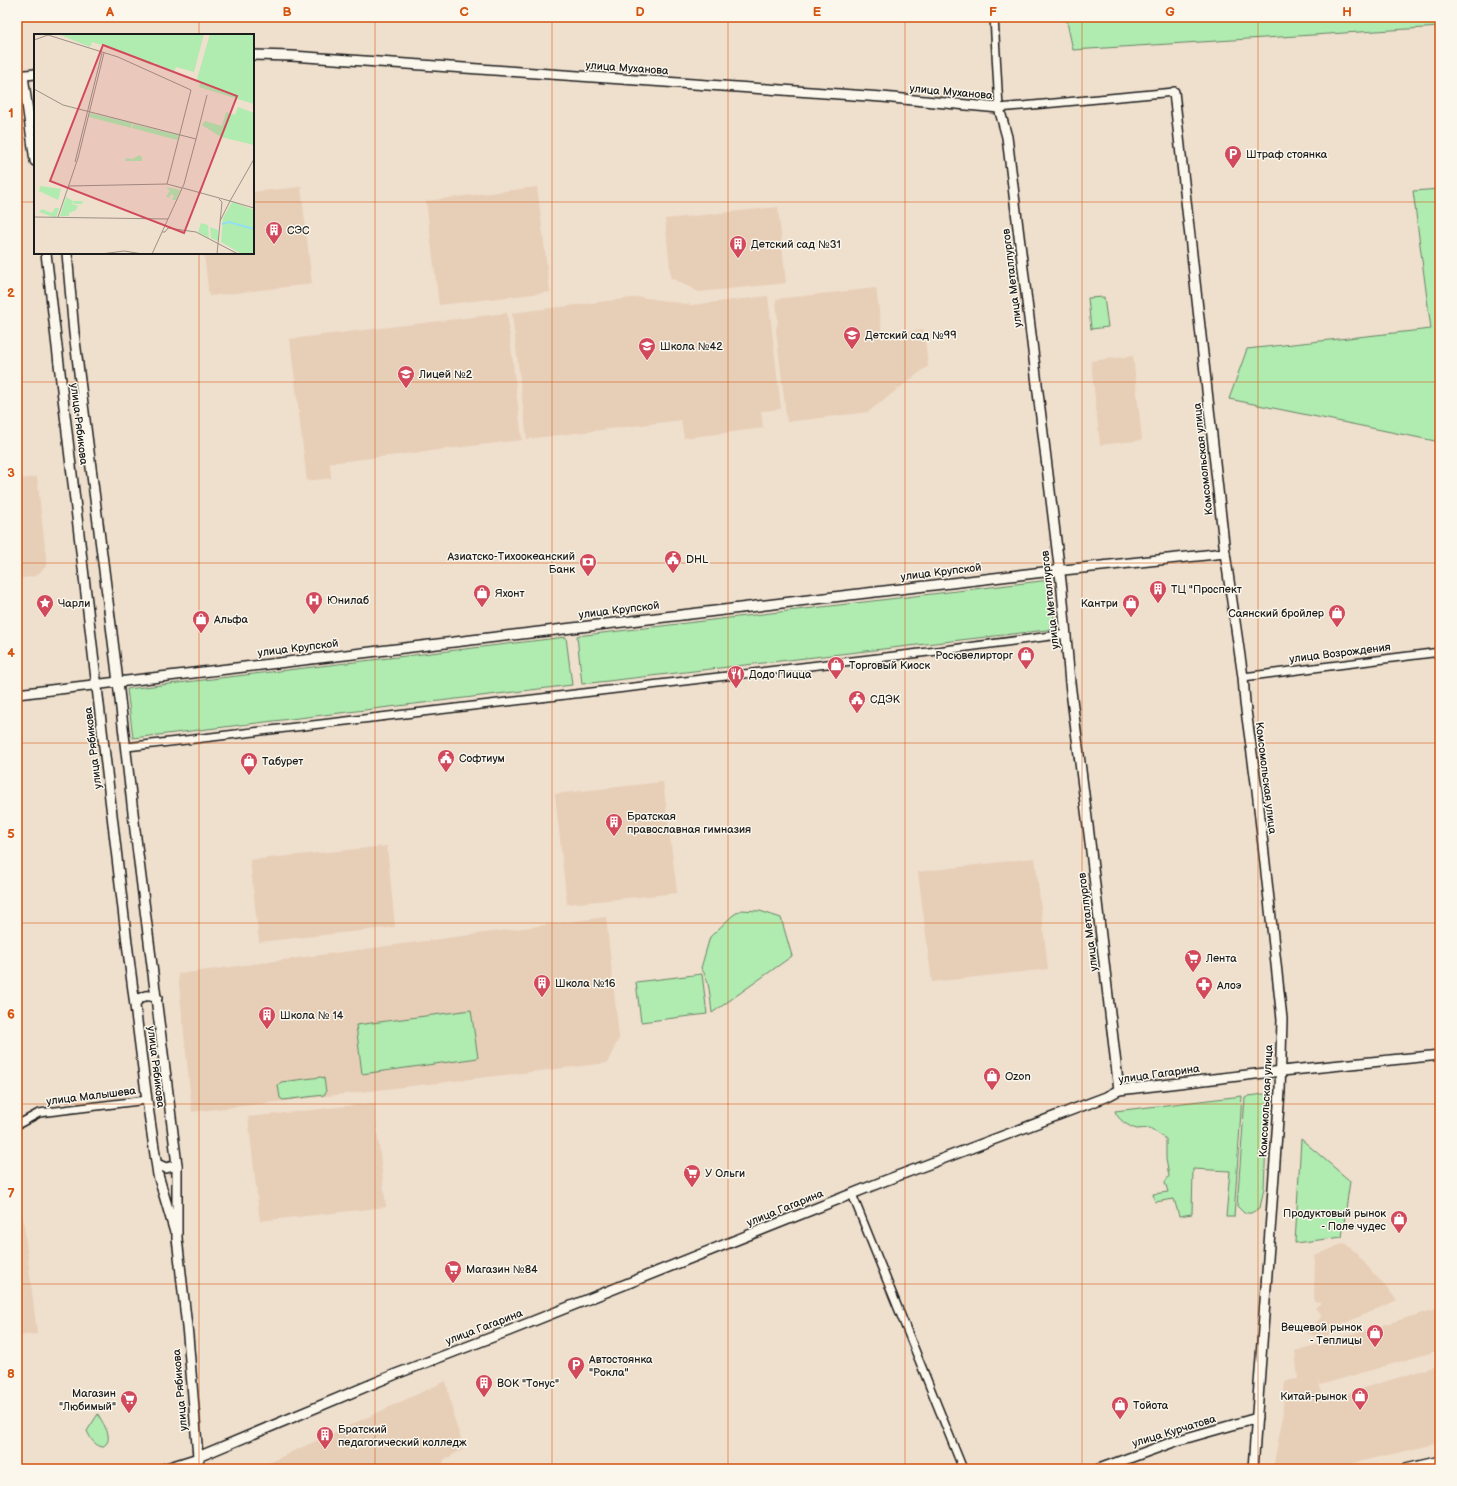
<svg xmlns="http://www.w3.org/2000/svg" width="1457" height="1486" font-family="'Balsamiq Sans',sans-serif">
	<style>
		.built { fill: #e7ceb7 }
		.green { fill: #b0ebb0; stroke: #668466 }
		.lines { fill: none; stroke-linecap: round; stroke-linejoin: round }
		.street-casing { stroke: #1c1c1c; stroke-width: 10 }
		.secondary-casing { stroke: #1c1c1c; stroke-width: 12 }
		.street { stroke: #fbf7ec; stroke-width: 7 }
		.secondary { stroke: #fbf7ec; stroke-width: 9 }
		.grid { fill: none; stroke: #d4530e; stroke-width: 1; stroke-opacity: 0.55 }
		.labels { text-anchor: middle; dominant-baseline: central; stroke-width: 3; stroke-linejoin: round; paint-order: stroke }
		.street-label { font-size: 11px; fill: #1c1c1c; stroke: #fbf7ec }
		.poi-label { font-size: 11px; fill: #1c1c1c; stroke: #fbf7ec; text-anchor: start }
		.inset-river { fill: none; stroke: #92dff2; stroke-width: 2 }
		.inset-road { fill: none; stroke: #9b9186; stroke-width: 1 }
		.view { fill: #d1495b; fill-opacity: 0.15; stroke: #d1495b; stroke-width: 2 }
		.inset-edge { fill: none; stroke: #1c1c1c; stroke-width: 2 }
		.neatline { fill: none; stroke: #d4530e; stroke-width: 1.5 }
		.grid-label { font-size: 13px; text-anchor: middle; font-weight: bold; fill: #d4530e }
	</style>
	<rect width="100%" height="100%" fill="#efdfcd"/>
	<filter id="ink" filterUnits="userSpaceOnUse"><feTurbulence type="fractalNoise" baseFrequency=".025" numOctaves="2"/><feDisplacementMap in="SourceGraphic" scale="8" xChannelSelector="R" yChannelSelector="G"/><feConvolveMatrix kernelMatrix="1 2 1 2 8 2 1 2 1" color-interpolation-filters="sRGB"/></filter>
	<g filter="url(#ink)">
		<!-- built -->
		<g class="built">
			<polygon points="301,187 312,284 209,296 204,253 253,253 253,192"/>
			<polygon points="537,187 550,292 439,305 426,201"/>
			<polygon points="778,207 786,283 699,292 671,278 665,219"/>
			<polygon points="876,288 882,334 924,330 928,366 868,412 787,422 776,330 778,321 776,299"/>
			<polygon points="768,296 781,409 761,411 763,428 684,438 681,420 527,439 512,313 640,297 692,305"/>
			<polygon points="507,313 522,440 330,463 331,478 307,481 290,339"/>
			<polygon points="1133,356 1142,440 1100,445 1091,361"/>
			<polygon points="37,477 47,565 36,576 17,579 17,479"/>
			<polygon points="663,782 677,893 567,904 555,794"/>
			<polygon points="387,846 395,927 259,942 250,860"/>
			<polygon points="1035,858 1048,969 932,982 918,872"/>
			<polygon points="606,917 619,1038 607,1063 192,1112 178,974"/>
			<polygon points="374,1103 386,1207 260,1221 248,1117"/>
			<polygon points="23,1217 37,1334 17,1336 17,1218"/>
			<polygon points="1344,1243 1353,1250 1397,1300 1347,1322 1322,1339 1307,1333 1322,1316 1315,1308 1321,1303 1314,1302 1315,1256"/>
			<polygon points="1440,1308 1440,1350 1320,1385 1316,1375 1324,1400 1440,1365 1440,1385 1435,1386 1440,1427 1440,1443 1327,1469 1273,1469 1282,1421 1285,1381 1298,1379 1295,1351"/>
			<polygon points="446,1381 454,1418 464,1449 445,1459 439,1469 234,1469 234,1468 266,1464"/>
		</g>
		<!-- green -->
		<g class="green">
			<polygon points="1066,17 1440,17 1440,27 1073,50"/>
			<polygon points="1440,189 1440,442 1229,399 1247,349 1431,329 1413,191"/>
			<polygon points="1104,297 1108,327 1091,329 1088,298"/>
			<polygon points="1050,580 1055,629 582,684 577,636"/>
			<polygon points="566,637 572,685 133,738 127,689"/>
			<path d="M 741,910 L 760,911 L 781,918 L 792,956 L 712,1013 C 710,998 710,980 701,968 L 710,937 L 732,916 Z"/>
			<polygon points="702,974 707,1014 641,1022 636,982"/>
			<polygon points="471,1010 478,1058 362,1074 356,1025"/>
			<polygon points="321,1077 324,1078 326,1092 324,1095 283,1100 280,1098 278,1085 281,1082"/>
			<polygon points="1264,1094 1268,1098 1264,1188 1260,1208 1251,1213 1244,1213 1237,1206 1245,1098 1249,1096"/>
			<path d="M 1242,1096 L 1234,1217 L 1226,1217 L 1230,1171 L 1193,1169 L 1192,1214 L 1179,1216 L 1174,1199 L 1155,1202 L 1153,1194 L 1168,1192 L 1165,1182 L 1169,1176 L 1166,1159 L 1166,1139 L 1150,1128 C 1146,1128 1141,1129 1137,1129 C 1129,1127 1117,1119 1115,1111 Z"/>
			<polygon points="1301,1139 1350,1181 1342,1237 1295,1243"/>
			<path d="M 98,1414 C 103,1424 116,1440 102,1447 C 93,1444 91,1439 87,1431 Z"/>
		</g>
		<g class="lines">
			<defs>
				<g id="street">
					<polyline points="994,17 999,108 1174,92"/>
					<polyline points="1243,677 1440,652"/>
					<polyline points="127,747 937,651 1066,634"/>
					<polyline points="17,1125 39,1113 147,1100"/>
					<polyline points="852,1194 963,1469"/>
					<polyline points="160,1469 198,1457"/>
				</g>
				<g id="secondary">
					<polyline points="253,55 292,56 882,97 999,108 1007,137 1062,590 1070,683 1089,834 1119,1090"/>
					<polyline points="17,76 35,74"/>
					<polyline points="23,76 35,161"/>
					<polyline points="1174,92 1225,553 1243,677 1245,703 1257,790 1282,1019 1280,1091 1253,1469"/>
					<polyline points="46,253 127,943 147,1100 158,1175 174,1229"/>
					<polyline points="67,253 74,333 116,665 135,830 177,1165 177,1238 188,1336 199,1469"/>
					<polyline points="17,694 1035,573 1225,553"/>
					<path d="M 136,1002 C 143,995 148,994 157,998"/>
					<polyline points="157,1164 166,1168 177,1165"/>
					<polyline points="198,1457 396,1374 511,1330 884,1181 1106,1097 1119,1090 1282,1071 1440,1055"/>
					<polyline points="1099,1469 1176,1441 1257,1418"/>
					<polyline points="1406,1469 1440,1461"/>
				</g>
			</defs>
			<!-- street casing -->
			<use href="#street" class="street-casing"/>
			<!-- secondary casing -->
			<use href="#secondary" class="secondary-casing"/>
			<!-- street -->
			<use href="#street" class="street"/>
			<!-- secondary -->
			<use href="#secondary" class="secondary"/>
		</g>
	</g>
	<!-- grid -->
	<path class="grid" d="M 199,17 L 199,35M 375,17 L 375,1469M 552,17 L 552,1469M 728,17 L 728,1469M 905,17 L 905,1469M 1082,17 L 1082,1469M 1258,17 L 1258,1469M 17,202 L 35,202M 253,202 L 1440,202M 199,253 L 199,1469M 17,382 L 1440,382M 17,563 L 1440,563M 17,743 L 1440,743M 17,923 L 1440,923M 17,1104 L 1440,1104M 17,1284 L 1440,1284"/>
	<!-- icons -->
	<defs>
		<symbol id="parking-pin" viewBox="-11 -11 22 30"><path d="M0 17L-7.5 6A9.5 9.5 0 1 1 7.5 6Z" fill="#d1495b" stroke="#fbf7ec"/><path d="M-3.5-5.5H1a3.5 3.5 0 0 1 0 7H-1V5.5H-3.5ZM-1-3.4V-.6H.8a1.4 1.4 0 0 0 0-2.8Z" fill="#fff"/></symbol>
		<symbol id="building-pin" viewBox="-11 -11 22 30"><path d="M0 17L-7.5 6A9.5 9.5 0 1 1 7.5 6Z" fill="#d1495b" stroke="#fbf7ec"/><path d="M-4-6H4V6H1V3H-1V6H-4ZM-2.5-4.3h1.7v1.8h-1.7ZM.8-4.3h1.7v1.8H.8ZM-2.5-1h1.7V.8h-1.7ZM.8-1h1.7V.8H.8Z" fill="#fff"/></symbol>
		<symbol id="school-pin" viewBox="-11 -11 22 30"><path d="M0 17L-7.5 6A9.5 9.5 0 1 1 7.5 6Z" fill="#d1495b" stroke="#fbf7ec"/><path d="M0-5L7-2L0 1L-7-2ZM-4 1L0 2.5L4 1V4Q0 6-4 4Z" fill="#fff"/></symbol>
		<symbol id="civic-pin" viewBox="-11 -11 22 30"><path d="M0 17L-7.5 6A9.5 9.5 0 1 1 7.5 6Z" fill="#d1495b" stroke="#fbf7ec"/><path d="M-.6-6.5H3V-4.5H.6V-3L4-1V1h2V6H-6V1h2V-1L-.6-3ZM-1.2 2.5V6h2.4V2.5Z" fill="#fff"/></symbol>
		<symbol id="bank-pin" viewBox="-11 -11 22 30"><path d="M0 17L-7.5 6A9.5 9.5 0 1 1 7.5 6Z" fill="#d1495b" stroke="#fbf7ec"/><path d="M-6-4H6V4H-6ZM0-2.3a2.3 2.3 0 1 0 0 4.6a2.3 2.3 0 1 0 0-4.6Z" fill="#fff"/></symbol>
		<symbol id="shop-pin" viewBox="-11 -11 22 30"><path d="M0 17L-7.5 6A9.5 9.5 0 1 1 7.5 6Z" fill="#d1495b" stroke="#fbf7ec"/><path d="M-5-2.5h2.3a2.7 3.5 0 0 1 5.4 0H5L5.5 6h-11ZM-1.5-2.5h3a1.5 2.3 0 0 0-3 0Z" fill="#fff"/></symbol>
		<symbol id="hospital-pin" viewBox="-11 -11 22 30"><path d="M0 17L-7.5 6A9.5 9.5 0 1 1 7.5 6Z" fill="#d1495b" stroke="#fbf7ec"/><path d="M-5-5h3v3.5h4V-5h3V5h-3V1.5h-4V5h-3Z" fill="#fff"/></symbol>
		<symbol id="sight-pin" viewBox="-11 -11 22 30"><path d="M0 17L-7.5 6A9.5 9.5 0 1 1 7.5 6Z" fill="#d1495b" stroke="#fbf7ec"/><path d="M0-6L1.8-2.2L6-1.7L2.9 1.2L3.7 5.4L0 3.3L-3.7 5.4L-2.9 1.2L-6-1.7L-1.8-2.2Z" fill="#fff"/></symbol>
		<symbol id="restaurant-pin" viewBox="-11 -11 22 30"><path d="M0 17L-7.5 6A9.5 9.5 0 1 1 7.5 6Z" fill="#d1495b" stroke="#fbf7ec"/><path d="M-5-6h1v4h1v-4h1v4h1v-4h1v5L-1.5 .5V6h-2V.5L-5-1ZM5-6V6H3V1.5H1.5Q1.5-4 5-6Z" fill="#fff"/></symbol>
		<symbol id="supermarket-pin" viewBox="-11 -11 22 30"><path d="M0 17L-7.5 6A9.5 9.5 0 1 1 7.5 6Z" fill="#d1495b" stroke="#fbf7ec"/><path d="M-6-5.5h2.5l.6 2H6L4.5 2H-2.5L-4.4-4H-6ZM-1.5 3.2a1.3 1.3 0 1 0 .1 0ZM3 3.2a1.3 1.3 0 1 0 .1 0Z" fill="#fff"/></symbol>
		<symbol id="pharmacy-pin" viewBox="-11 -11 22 30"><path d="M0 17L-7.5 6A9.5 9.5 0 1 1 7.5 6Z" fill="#d1495b" stroke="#fbf7ec"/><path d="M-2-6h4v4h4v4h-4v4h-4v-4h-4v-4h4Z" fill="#fff"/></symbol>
	</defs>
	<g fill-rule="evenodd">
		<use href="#parking-pin" x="1223" y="144" width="20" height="27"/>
		<use href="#building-pin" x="264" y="220" width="20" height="27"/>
		<use href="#building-pin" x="728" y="234" width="20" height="27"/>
		<use href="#school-pin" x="842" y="325" width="20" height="27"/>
		<use href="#school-pin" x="637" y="336" width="20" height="27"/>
		<use href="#school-pin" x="396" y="364" width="20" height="27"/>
		<use href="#civic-pin" x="663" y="549" width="20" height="27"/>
		<use href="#bank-pin" x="578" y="552" width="20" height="27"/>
		<use href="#building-pin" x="1148" y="579" width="20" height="27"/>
		<use href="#shop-pin" x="472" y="583" width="20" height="27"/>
		<use href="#hospital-pin" x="304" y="590" width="20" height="27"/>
		<use href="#sight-pin" x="35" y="593" width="20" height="27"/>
		<use href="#shop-pin" x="1121" y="593" width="20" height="27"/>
		<use href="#shop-pin" x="1327" y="603" width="20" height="27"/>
		<use href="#shop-pin" x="191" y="609" width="20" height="27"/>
		<use href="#shop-pin" x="1016" y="645" width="20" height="27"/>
		<use href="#shop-pin" x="826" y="655" width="20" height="27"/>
		<use href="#restaurant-pin" x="726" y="664" width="20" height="27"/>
		<use href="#civic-pin" x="847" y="689" width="20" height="27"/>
		<use href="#civic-pin" x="436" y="748" width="20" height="27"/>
		<use href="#shop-pin" x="239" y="751" width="20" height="27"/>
		<use href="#building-pin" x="604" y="812" width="20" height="27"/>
		<use href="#supermarket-pin" x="1183" y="948" width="20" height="27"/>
		<use href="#building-pin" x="532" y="973" width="20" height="27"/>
		<use href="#pharmacy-pin" x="1194" y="975" width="20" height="27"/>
		<use href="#building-pin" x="257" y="1005" width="20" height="27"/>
		<use href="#shop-pin" x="982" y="1066" width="20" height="27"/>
		<use href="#supermarket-pin" x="682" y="1163" width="20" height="27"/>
		<use href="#shop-pin" x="1389" y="1209" width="20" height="27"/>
		<use href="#supermarket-pin" x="443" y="1259" width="20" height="27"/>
		<use href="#shop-pin" x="1365" y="1323" width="20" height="27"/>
		<use href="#parking-pin" x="566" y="1355" width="20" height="27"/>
		<use href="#building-pin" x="474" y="1373" width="20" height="27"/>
		<use href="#shop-pin" x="1350" y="1386" width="20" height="27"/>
		<use href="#supermarket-pin" x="119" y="1389" width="20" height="27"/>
		<use href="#shop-pin" x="1110" y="1395" width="20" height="27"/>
		<use href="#building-pin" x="315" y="1425" width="20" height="27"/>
	</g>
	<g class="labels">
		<!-- street labels -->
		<g class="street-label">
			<text transform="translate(627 68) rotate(4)">улица Муханова</text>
			<text transform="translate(951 92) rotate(5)">улица Муханова</text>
			<text transform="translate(1012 278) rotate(-97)">улица Металлургов</text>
			<text transform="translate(79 424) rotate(83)">улица Рябикова</text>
			<text transform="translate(1203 459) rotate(-96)">Комсомольская улица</text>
			<text transform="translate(941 572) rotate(-7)">улица Крупской</text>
			<text transform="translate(1050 600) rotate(-96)">улица Металлургов</text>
			<text transform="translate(619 610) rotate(-7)">улица Крупской</text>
			<text transform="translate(298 648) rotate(-7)">улица Крупской</text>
			<text transform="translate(1340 653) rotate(-7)">улица Возрождения</text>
			<text transform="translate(93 748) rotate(-97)">улица Рябикова</text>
			<text transform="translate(1266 778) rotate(83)">Комсомольская улица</text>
			<text transform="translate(1088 922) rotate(-97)">улица Металлургов</text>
			<text transform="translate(156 1067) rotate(83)">улица Рябикова</text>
			<text transform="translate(1159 1074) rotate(-8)">улица Гагарина</text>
			<text transform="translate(91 1096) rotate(-7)">улица Малышева</text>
			<text transform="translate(1266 1101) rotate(-87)">Комсомольская улица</text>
			<text transform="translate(785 1208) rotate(-22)">улица Гагарина</text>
			<text transform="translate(484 1327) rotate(-21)">улица Гагарина</text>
			<text transform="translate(180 1390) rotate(-95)">улица Рябикова</text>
			<text transform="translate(1174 1431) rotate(-17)">улица Курчатова</text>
		</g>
		<!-- poi labels -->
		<g class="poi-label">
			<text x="1246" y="154">Штраф стоянка</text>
			<text x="287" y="230">СЭС</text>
			<text x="751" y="244">Детский сад №31</text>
			<text x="865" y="335">Детский сад №99</text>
			<text x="660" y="346">Школа №42</text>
			<text x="419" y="374">Лицей №2</text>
			<text x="575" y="556" text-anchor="end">Азиатско-Тихоокеанский<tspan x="575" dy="13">Банк</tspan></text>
			<text x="686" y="559">DHL</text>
			<text x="1171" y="589">ТЦ "Проспект</text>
			<text x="495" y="593">Яхонт</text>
			<text x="327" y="600">Юнилаб</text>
			<text x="58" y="603">Чарли</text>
			<text x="1118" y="603" text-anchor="end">Кантри</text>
			<text x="1324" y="613" text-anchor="end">Саянский бройлер</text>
			<text x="214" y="619">Альфа</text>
			<text x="1013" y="655" text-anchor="end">Росювелирторг</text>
			<text x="849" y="665">Торговый Киоск</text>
			<text x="749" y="674">Додо Пицца</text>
			<text x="870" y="699">СДЭК</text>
			<text x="459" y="758">Софтиум</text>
			<text x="262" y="761">Табурет</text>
			<text x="627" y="816">Братская<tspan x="627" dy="13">православная гимназия</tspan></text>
			<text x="1206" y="958">Лента</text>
			<text x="555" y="983">Школа №16</text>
			<text x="1217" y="985">Алоэ</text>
			<text x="280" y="1015">Школа № 14</text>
			<text x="1005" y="1076">Ozon</text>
			<text x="705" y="1173">У Ольги</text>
			<text x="1386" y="1213" text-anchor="end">Продуктовый рынок<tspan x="1386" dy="13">- Поле чудес</tspan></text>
			<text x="466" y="1269">Магазин №84</text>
			<text x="1362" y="1327" text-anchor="end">Вещевой рынок<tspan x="1362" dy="13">- Теплицы</tspan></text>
			<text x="589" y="1359">Автостоянка<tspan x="589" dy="13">"Рокла"</tspan></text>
			<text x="497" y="1383">ВОК "Тонус"</text>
			<text x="116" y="1393" text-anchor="end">Магазин<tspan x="116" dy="13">"Любимый"</tspan></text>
			<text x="1347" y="1396" text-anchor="end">Китай-рынок</text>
			<text x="1133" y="1405">Тойота</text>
			<text x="338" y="1429">Братский<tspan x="338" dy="13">педагогический колледж</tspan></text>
		</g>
	</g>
	<!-- overview -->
	<g transform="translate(34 34)">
		<rect width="220" height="220" fill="#efdfcd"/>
		<path d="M 24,0 L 170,0 L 160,38 L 142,33 L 140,38 L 122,32 L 123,30 L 120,28 L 117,31 L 80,15 L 58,8 L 56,13 ZM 176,0 L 220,0 L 220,70 L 165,53 L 166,48 L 163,45 ZM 204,73 L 220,79 L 220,111 L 187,103 L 168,91 L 171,87 L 188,92 L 192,78 L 201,81 ZM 56,79 L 98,89 L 97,94 L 55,83 ZM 99,90 L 145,101 L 143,106 L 98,94 ZM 105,121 L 108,123 L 108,127 L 91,127 L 92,124 L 99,125 ZM 6,152 L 27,155 L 24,166 L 5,157 ZM 132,153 L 146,156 L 142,166 L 138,166 L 140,162 L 137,160 L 135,164 L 132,162 L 136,157 ZM 32,163 L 39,167 L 48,167 L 49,170 L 40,170 L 39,167 L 38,170 L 44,172 L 42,176 L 35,179 L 35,182 L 26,182 ZM 198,168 L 220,176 L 219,220 L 208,220 L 187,208 L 189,184 ZM 21,174 L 25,174 L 22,184 L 5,178 L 8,175 L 18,179 ZM 167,189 L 174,191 L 175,204 L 164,198 ZM 176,193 L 184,196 L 184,207 L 177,204 Z" fill="#b0ebb0"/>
		<path class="inset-river" d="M 188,190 L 195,188 L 220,195"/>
		<path class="inset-road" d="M 0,6 L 14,1 L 84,23 L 157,56 L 133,150M 0,55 L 29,71 L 162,105 L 150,150 L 118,220M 162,105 L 173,61M 220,125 L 196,167 L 220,174M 41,128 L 68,19M 35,152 L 133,150 L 148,154M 149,154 L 196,167 L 186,187M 0,183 L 134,185M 24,183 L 44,124 L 70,19M 128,198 L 131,198 L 134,194 L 162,198 L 204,220M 67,220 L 90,217 L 109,220M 183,220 L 188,168 L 185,165"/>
		<path class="view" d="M 69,11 L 203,62 L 150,199 L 16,147 Z"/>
		<rect width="220" height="220" class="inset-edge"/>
	</g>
	<!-- margin -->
	<rect width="1457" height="1486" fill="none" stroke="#fbf7ec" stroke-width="44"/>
	<rect x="22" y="22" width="1413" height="1442" class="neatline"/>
	<g class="grid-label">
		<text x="110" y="16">A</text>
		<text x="287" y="16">B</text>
		<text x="464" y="16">C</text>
		<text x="640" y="16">D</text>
		<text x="817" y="16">E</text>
		<text x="993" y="16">F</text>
		<text x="1170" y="16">G</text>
		<text x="1347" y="16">H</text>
		<text x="11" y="117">1</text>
		<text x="11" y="297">2</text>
		<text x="11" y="477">3</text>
		<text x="11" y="657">4</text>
		<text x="11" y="838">5</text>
		<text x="11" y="1018">6</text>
		<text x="11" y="1198">7</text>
		<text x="11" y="1378">8</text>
	</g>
</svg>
